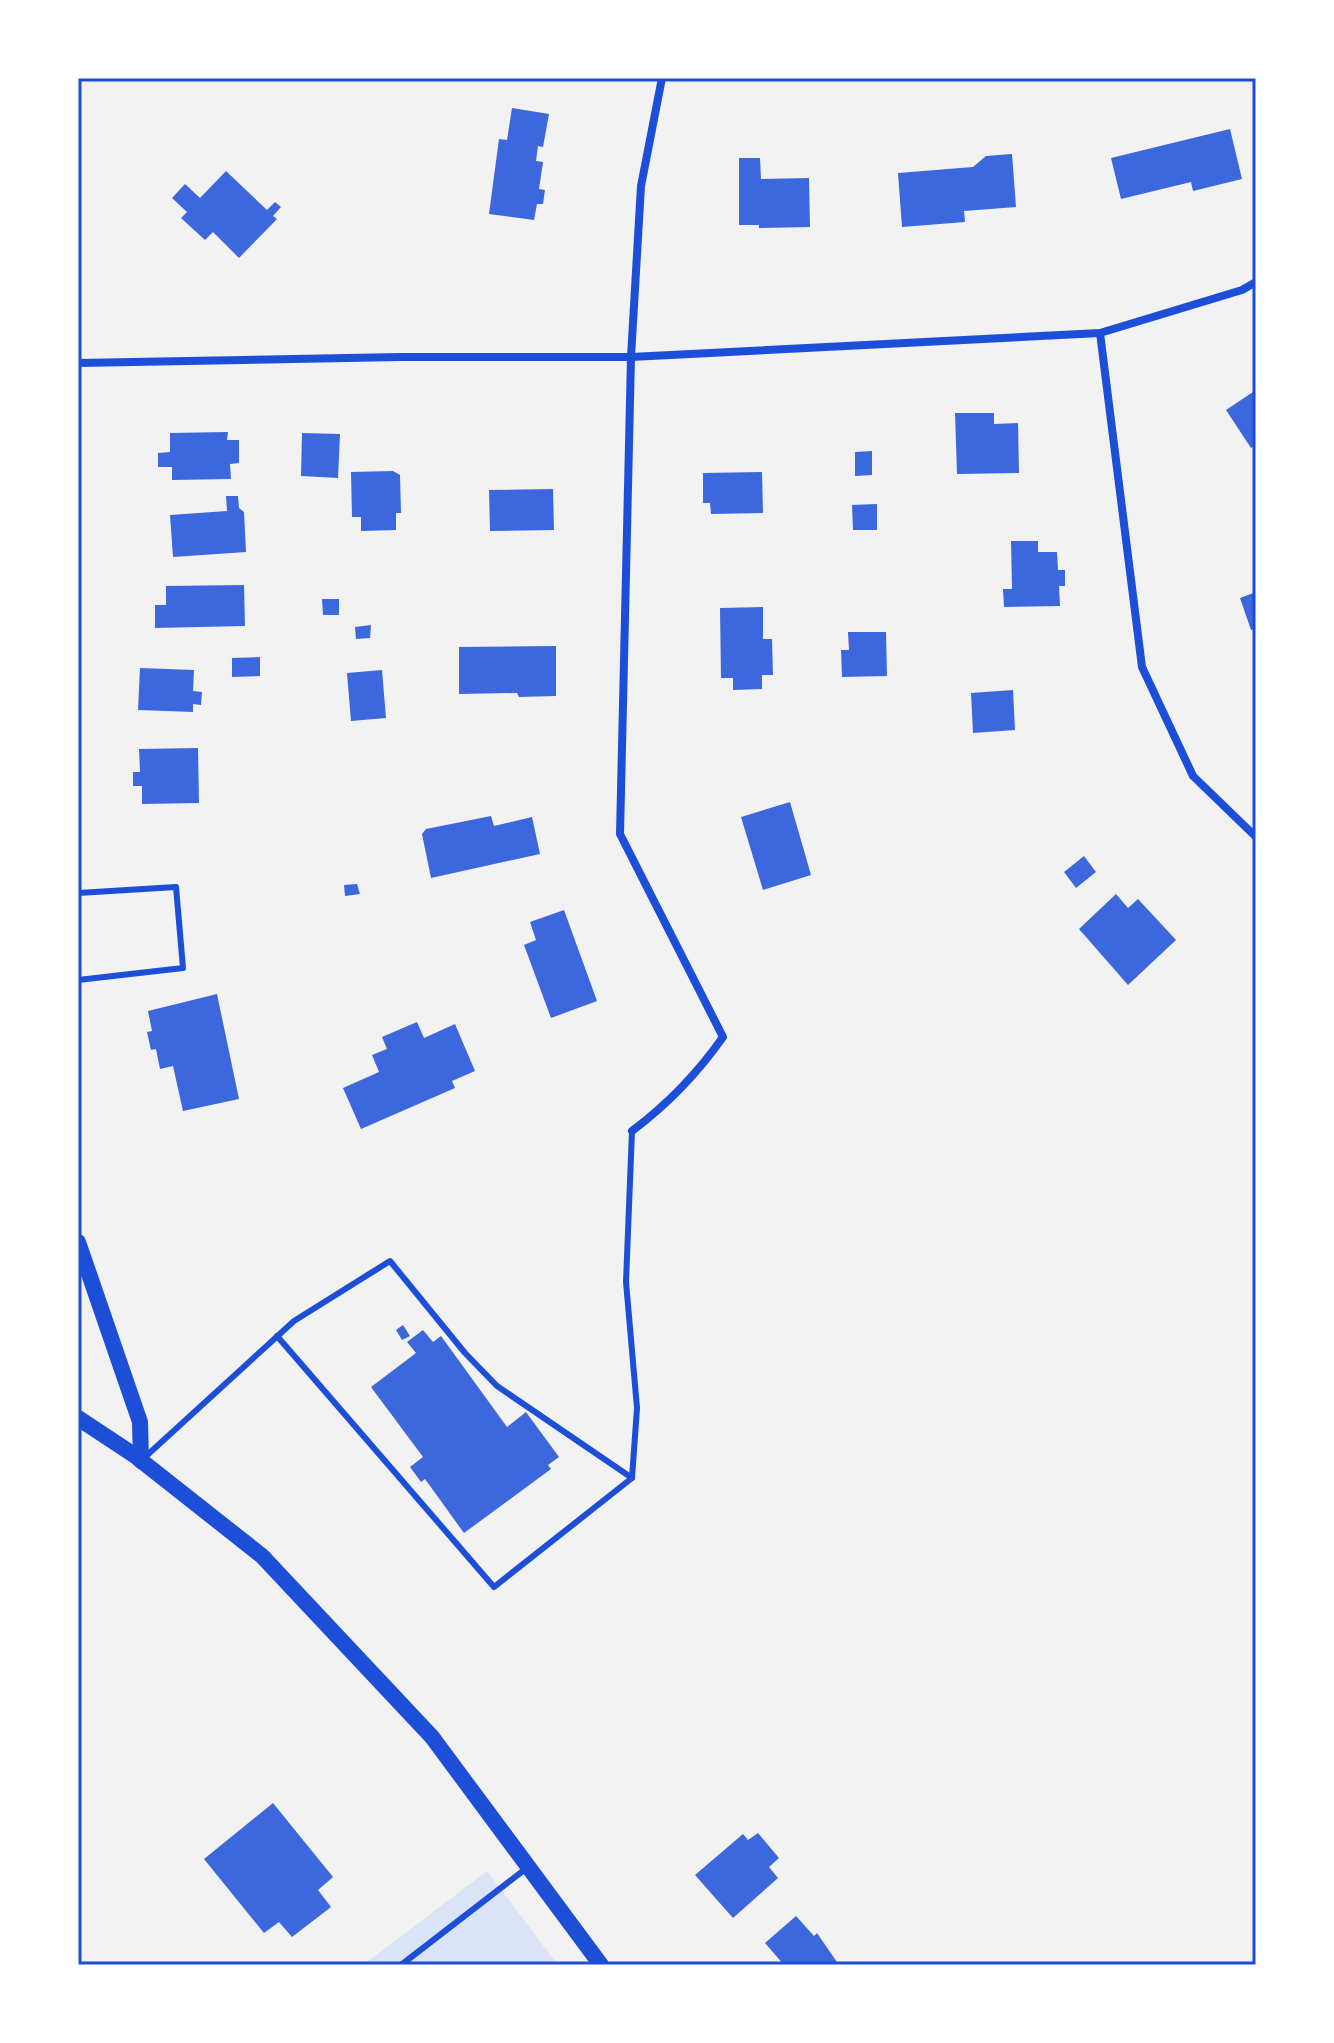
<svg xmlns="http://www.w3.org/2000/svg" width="1334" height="2043" font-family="'PT Serif',serif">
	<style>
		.green { fill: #dbe4f7 }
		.building { fill: #3d67dc }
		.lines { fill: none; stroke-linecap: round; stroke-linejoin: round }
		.service { stroke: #1d4ed8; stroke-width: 6 }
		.minor { stroke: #1d4ed8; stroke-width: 8 }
		.secondary { stroke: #1d4ed8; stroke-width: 16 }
		.neatline { fill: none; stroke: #1d4ed8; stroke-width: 3 }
	</style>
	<rect width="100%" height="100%" fill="#f2f2f2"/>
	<!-- green -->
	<polygon class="green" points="487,1871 558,1965 363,1965"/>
	<!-- building -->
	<g class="building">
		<polygon points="512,108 549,114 543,147 538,146 536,161 543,162 539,189 545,190 543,204 537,204 534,220 489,214 499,139 507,140"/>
		<polygon points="1230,129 1242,179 1193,191 1191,182 1121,199 1111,158"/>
		<polygon points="1012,154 1016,207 964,211 965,222 902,227 898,173 973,167 986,156"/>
		<polygon points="739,158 760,158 761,179 809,178 810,227 759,228 759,225 739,225"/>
		<polygon points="226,171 267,210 275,202 281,207 273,216 277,219 239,258 213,232 205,240 181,218 187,212 172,198 185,184 200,198"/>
		<polygon points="1256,390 1256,445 1251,448 1226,410"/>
		<polygon points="955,413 994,413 994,424 1018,423 1019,473 957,474"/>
		<polygon points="228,432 227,440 239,440 239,463 230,464 231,479 172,480 172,467 158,467 158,453 170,452 170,433"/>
		<polygon points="302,433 340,434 338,478 301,476"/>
		<polygon points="872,451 872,475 855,476 855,452"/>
		<polygon points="393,471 400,475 401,513 396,513 396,530 361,531 361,517 352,517 351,472"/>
		<polygon points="762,472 763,513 711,514 710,503 703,503 703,473"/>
		<polygon points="553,489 554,530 490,531 489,490"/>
		<polygon points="226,496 238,496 239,508 244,512 246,552 173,557 170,515 227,511"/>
		<polygon points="877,504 877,530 853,530 852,505"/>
		<polygon points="1011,541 1038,541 1038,552 1057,552 1058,570 1065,570 1065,586 1059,586 1060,606 1004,607 1003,589 1012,589"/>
		<polygon points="244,585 245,626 155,628 155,605 166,605 166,586"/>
		<polygon points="1256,592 1256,629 1251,630 1240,598"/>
		<polygon points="322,599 339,599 339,615 323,615"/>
		<polygon points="763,607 763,639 772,639 773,675 762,675 762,689 733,690 733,678 721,678 720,608"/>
		<polygon points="371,625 370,638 356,639 355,627"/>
		<polygon points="848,632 886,632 887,676 842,677 841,650 849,650"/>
		<polygon points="556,646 556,696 519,697 517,693 459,694 459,647"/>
		<polygon points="260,657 260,676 232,677 232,658"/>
		<polygon points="140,668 194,670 193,691 202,692 201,705 193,704 193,712 138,710"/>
		<polygon points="382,670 386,718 351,721 347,673"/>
		<polygon points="1013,690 1015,730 973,733 971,693"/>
		<polygon points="198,748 199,803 142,804 142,786 133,786 133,772 140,772 139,749"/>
		<polygon points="790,802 811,875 763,890 741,817"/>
		<polygon points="491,816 494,826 532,817 540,854 431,878 422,834 426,829"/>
		<polygon points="1084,856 1096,872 1076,888 1064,872"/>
		<polygon points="357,884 360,894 345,896 344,885"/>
		<polygon points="1116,894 1128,908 1138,899 1176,940 1128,985 1079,929"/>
		<polygon points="564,910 597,1001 551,1018 524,945 536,940 530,922"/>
		<polygon points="217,994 239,1099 183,1111 173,1066 160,1069 156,1049 151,1050 147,1032 152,1031 148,1011"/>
		<polygon points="417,1022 424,1038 455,1024 475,1071 452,1081 455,1088 361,1129 343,1088 379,1072 372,1055 387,1049 382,1037"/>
		<polygon points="403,1325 410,1336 402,1340 396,1330"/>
		<polygon points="423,1330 433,1342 441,1336 507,1427 526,1412 559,1457 548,1465 551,1469 464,1533 425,1479 421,1482 410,1467 423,1457 371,1387 416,1353 407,1342"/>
		<polygon points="273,1803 333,1877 318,1890 331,1907 292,1937 279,1922 264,1933 204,1859"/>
		<polygon points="758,1833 779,1858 769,1867 778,1878 733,1918 695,1875 743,1834 748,1840"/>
		<polygon points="796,1916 814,1936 817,1933 839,1965 784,1965 765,1943"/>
	</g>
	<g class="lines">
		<!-- service -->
		<g class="service">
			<polyline points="78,893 176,887 183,968 78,980"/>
			<polyline points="277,1336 494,1587 632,1478"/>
			<polyline points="144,1458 294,1321 390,1261 465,1353 497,1386 632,1478 637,1408 626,1282 632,1131"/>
			<polyline points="401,1965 528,1867"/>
		</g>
		<!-- minor -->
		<g class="minor">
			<polyline points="1100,333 1142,667 1193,776 1256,837"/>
			<polyline points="78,363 400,357 631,357 1100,333 1242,290 1256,282"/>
			<path d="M 632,1131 C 668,1104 697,1074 723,1037 L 620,834 L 631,357 L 641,186 L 662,78"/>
		</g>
		<!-- secondary -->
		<g class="secondary">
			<polyline points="78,1242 140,1422 141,1461"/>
			<polyline points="78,1418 134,1455 262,1556 432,1737 601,1965"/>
		</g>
	</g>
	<!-- border -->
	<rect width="1334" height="2043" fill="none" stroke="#ffffff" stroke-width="160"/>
	<rect x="80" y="80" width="1174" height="1883" class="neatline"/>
</svg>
